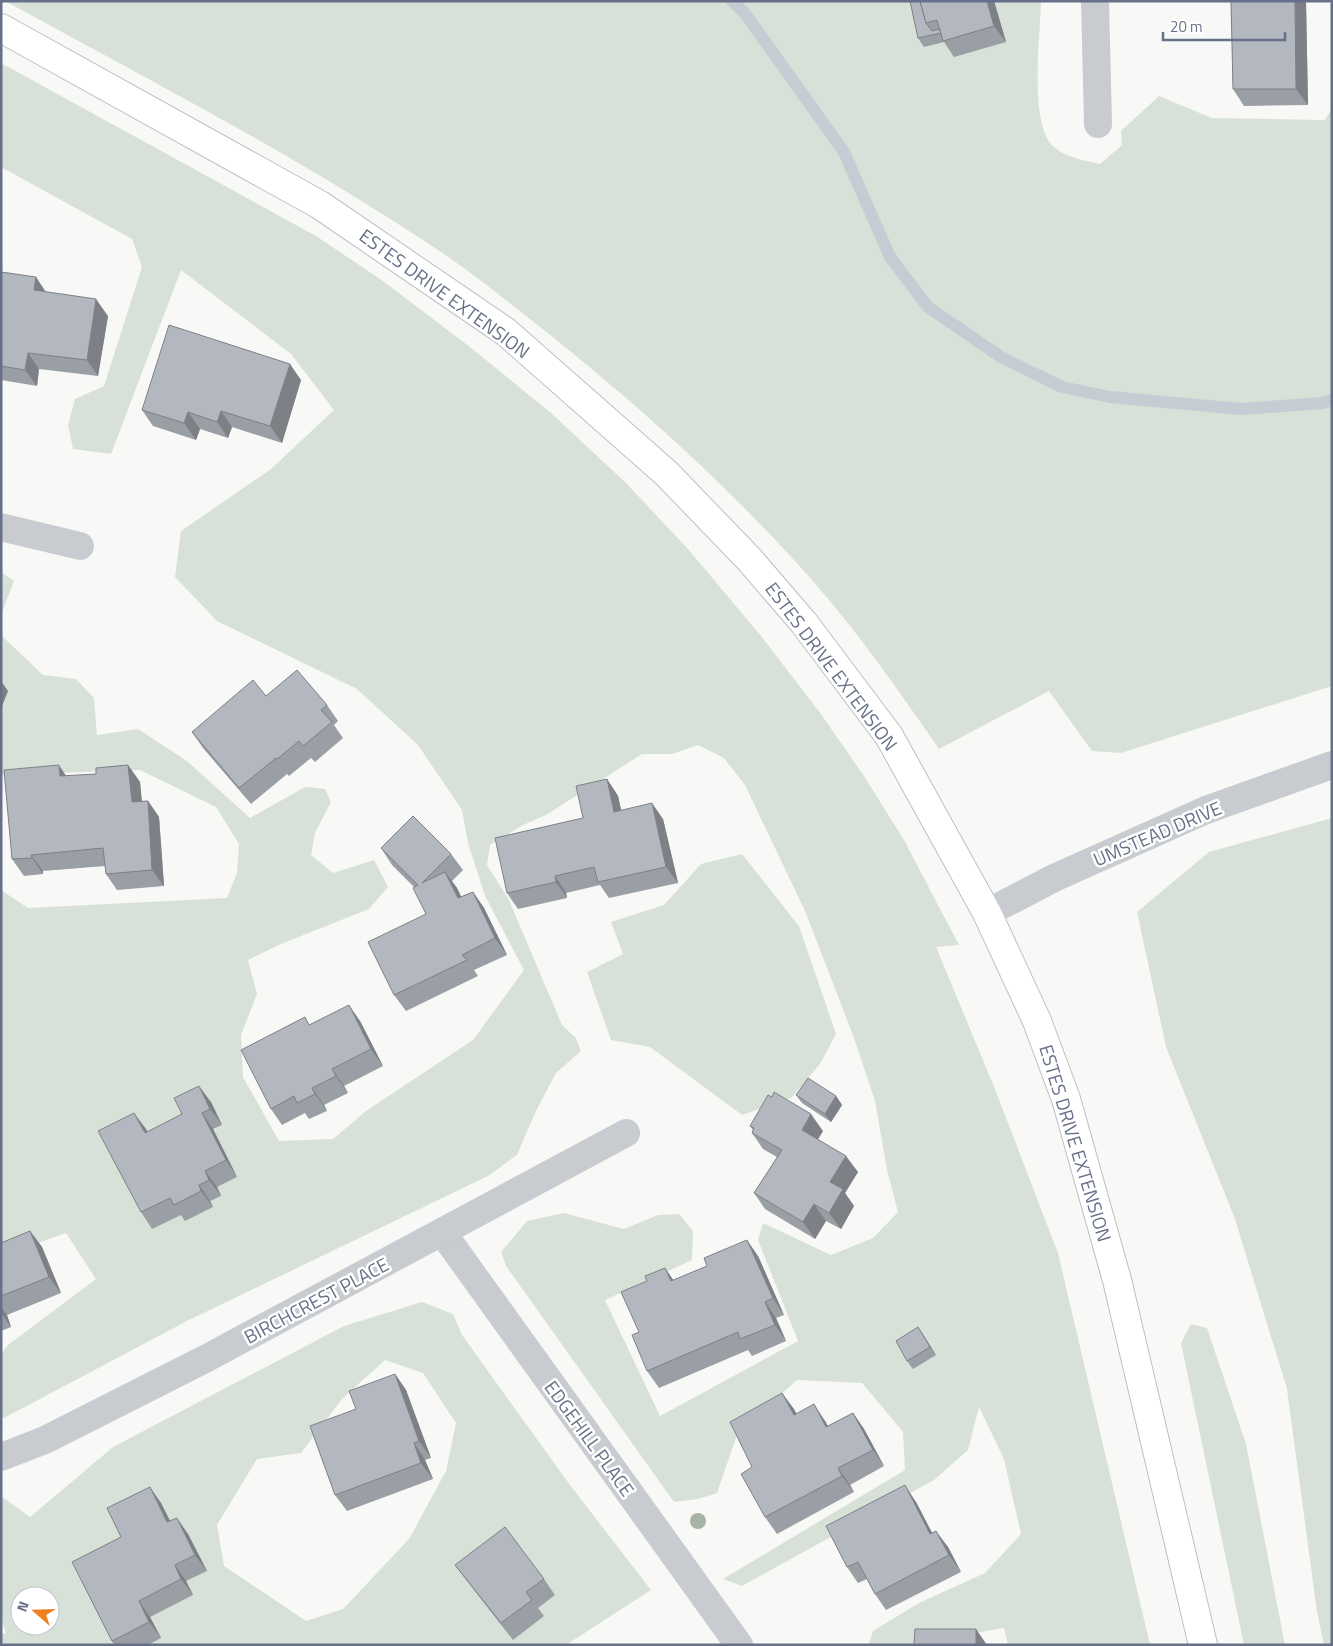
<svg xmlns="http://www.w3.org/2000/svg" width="1333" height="1646" font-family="'Titillium Web',sans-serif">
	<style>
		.green { fill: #d8e1d7; fill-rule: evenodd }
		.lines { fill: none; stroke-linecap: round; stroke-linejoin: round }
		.stream { stroke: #c6ccd3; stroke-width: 12 }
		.major-casing { stroke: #bdbfc4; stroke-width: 30 }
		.minor { stroke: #c8cbcf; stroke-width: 28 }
		.major { stroke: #fff; stroke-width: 28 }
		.tree { fill: #a6b3a5 }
		.wall { fill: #9a9ea5 }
		.shaded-wall { fill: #7d8186 }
		.building { fill: #b3b8c0; stroke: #7d8186 }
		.labels { text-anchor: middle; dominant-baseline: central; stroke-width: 5; stroke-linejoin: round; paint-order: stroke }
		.street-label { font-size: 19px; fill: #667189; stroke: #fff }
	</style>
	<rect width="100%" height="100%" fill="#f8f9f6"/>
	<!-- green -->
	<g class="green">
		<path d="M 5,1 L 1041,1 C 1040,38 1031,106 1047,138 C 1056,156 1082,160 1100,164 L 1122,145 L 1121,131 L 1159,96 L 1212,118 L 1325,120 L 1332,108 L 1332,686 L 1121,753 L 1092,751 L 1049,691 L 939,749 C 899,691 858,632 811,579 C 733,491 646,412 554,338 C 516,308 478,277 438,250 C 299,157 151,81 5,1 Z"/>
		<polygon points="1,63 316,236 383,281 470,347 551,413 625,482 688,549 761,636 821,714 864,776 904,840 959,945 936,947 995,1089 1058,1253 1150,1645 1008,1645 1004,1628 907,1645 869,1644 873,1631 919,1603 985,1573 1021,1534 1004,1459 979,1407 968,1450 934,1480 742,1586 723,1579 905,1470 903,1432 862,1383 797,1380 738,1432 717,1493 698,1499 674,1502 506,1266 501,1252 527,1221 564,1213 624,1229 658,1215 679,1214 693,1231 692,1260 605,1300 660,1416 798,1341 758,1240 763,1223 831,1255 873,1238 898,1212 887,1170 875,1101 853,1035 805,911 745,785 724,758 698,745 672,754 642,754 546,815 523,825 490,845 487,865 508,898 562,1025 576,1038 581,1051 556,1073 535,1113 517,1155 488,1176 187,1321 4,1418 1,1416 1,1354 8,1345 96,1279 66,1233 1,1256 1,890 28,908 227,898 237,873 239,844 216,807 140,770 1,775 1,635 43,675 76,679 94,698 97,735 138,729 187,761 250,818 305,787 325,789 331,802 315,833 311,855 333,873 374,860 388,887 369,909 281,944 248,960 257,994 241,1035 243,1077 279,1141 333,1139 366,1111 473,1040 524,970 485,896 468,843 462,810 418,745 357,689 217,621 175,577 181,531 271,469 334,410 291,354 181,270 111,454 73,449 68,425 75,399 104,386 142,267 132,239 1,167"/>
		<polygon points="1,572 14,581 1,615"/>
		<polygon points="1332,818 1332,1645 1324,1645 1317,1612 1287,1389 1235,1219 1166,1047 1137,912 1209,852"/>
		<polygon points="742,854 799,926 836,1034 820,1064 791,1098 742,1115 650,1047 611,1040 587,972 623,954 611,922 664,905 701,864"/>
		<path d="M 422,1302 L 453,1314 L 462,1335 L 570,1485 L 651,1590 L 566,1645 L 1,1645 L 1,1634 L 6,1633 L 1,1618 L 1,1496 L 30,1517 L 113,1447 L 344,1326 ZM 385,1360 L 423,1373 L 456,1423 L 446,1471 L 409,1539 L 343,1609 L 306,1621 L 224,1566 L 217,1525 L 257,1459 L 301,1453 L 342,1399 ZM 20,1596 L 50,1596 L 50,1626 L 20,1626 Z"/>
		<polygon points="1191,1324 1207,1328 1246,1444 1285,1645 1244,1645 1181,1343"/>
	</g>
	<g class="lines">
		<!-- stream -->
		<polyline class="stream" points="732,1 744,12 844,152 890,257 928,307 1001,357 1062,387 1110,397 1241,409 1323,403 1332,400"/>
		<defs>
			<polyline id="major" points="1,28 320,205 506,332 666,473 749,559 804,623 889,736 987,913 1037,1021 1066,1099 1117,1280 1203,1645"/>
		</defs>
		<!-- major casing -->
		<use href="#major" class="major-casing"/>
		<!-- minor -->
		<g class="minor">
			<polyline points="1095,1 1098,124"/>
			<polyline points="1,527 80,546"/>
			<polyline points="987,913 1054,878 1206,810 1332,765"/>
			<polyline points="442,1232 739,1645"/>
			<polyline points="1,1457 45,1440 207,1358 626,1133"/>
		</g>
		<!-- major -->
		<use href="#major" class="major"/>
	</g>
	<!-- trees -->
	<circle class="tree" cx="698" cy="1521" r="8"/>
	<!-- wall -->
	<g class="wall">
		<polygon points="910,1 994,1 1006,42 954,57 944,42 924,47 918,38"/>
		<polygon points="1231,1 1324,1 1324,2 1306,2 1308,105 1244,106 1233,89"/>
		<polygon points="1,272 36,277 45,291 108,316 98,376 39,369 37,386 1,380"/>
		<polygon points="301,380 282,443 232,427 228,438 200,429 196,440 153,426 142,410"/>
		<polygon points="266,696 327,705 338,721 334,725 343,738 315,762 311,758 289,776 287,774 251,804 203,748 192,732"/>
		<polygon points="128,765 140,782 142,801 148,801 159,817 164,886 117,890 106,874 105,866 43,871 43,874 24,876 12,859 66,776 96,774"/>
		<polygon points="607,779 618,796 621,810 663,819 678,883 609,898 600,885 566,893 567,898 518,909 507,893 583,818"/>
		<polygon points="381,848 451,854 463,870 452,881 457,888 461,897 473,892 484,908 507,955 474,970 478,976 406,1011 394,995 426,914 414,887 392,865"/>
		<polygon points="360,1021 383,1066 344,1086 348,1093 324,1105 327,1111 309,1119 305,1113 282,1125 271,1109 310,1025"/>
		<polygon points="796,1095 836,1096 842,1105 831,1122 802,1103"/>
		<polygon points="211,1102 222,1125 213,1129 237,1177 217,1187 221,1196 210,1201 213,1207 185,1221 181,1215 152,1229 141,1212 146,1129 147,1132"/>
		<polygon points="750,1126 823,1131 818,1139 858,1172 845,1193 854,1206 841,1229 826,1221 815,1239 765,1209 754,1193 777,1157 763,1149 752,1133 753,1130"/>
		<polygon points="30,1231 42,1247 61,1293 7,1315 11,1327 1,1331 1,1243"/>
		<polygon points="758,1256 784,1315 776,1318 786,1341 752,1356 748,1350 659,1388 647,1371 639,1332 647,1281 665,1268 673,1280"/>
		<polygon points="918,1327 936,1355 913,1369 907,1361"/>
		<polygon points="395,1374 406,1390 431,1458 425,1460 433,1479 347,1511 335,1495 356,1409"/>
		<polygon points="782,1393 796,1414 825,1421 828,1426 853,1413 864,1429 884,1466 850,1485 854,1492 777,1534 765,1517 752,1467"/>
		<polygon points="916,1502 932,1533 948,1547 961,1572 886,1610 875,1594 867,1579 858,1583 847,1567"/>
		<polygon points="161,1503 170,1521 188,1534 207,1571 186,1581 193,1595 150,1617 161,1638 148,1645 114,1645 112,1641 121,1537"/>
		<polygon points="455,1565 544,1579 555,1595 538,1608 544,1616 513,1640 467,1581"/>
	</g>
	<!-- shaded-wall -->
	<g class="shaded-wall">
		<polygon points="987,1 994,1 1006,42 994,26"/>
		<polygon points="1295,1 1306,2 1308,105 1296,89"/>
		<polygon points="36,277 47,294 34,290"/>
		<polygon points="96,299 108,316 98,376 87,360"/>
		<polygon points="28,353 39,369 37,386 25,370"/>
		<polygon points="290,364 301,380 282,443 270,426"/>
		<polygon points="221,411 232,427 228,438 217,422"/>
		<polygon points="188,412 200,429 196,440 184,423"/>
		<polygon points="1,681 8,691 1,709"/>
		<polygon points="59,765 70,782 60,776"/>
		<polygon points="128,765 140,782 143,818 132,802"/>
		<polygon points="607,779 618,796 625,828 614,812"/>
		<polygon points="148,801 159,817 164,886 152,870"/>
		<polygon points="652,803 663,819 678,883 666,867"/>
		<polygon points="31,855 43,871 43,874 32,858"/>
		<polygon points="445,872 457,888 470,915 458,898"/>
		<polygon points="555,876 566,893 567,898 556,882"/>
		<polygon points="473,892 484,908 507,955 495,938"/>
		<polygon points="349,1005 360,1021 383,1066 371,1049"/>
		<polygon points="332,1069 344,1086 348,1093 336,1076"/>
		<polygon points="199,1086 211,1102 222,1125 210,1109"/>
		<polygon points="312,1088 324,1105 327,1111 315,1094"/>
		<polygon points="836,1096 842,1105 831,1122 825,1114"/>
		<polygon points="134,1113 146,1129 156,1150 145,1133"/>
		<polygon points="202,1113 213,1129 237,1177 226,1160"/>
		<polygon points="811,1114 823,1131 814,1146 802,1130"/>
		<polygon points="846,1156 858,1172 845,1193 854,1206 841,1229 829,1213 830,1182"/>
		<polygon points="205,1171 217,1187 221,1196 209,1180"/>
		<polygon points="199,1185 210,1201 213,1207 201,1191"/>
		<polygon points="814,1204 826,1221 815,1239 803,1222"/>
		<polygon points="30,1231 42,1247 61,1293 49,1277"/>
		<polygon points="747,1240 758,1256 784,1315 773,1298"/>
		<polygon points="665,1268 676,1284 671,1281"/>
		<polygon points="765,1302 776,1318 786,1341 775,1325"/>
		<polygon points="1,1307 7,1315 11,1327 1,1313"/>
		<polygon points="918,1327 924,1336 936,1355 930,1347"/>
		<polygon points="395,1374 406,1390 431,1458 419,1441"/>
		<polygon points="782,1393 794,1409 806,1431 794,1415"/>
		<polygon points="814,1404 825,1421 837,1443 826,1427"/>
		<polygon points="853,1413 864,1429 884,1466 873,1450"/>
		<polygon points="414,1443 425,1460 433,1479 421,1463"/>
		<polygon points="838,1468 850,1485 854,1492 842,1476"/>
		<polygon points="905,1485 916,1502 941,1550 930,1534"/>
		<polygon points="150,1487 161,1503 179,1539 167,1522"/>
		<polygon points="177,1518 188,1534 207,1571 195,1555"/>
		<polygon points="936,1531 948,1547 961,1572 949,1555"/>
		<polygon points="175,1565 186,1581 193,1595 181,1579"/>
		<polygon points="139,1601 150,1617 161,1638 149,1622"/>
		<polygon points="976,1629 987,1645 976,1645"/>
	</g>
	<!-- building -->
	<g class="building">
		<polygon points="910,1 920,1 926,23 932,31 939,29 941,33 918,38"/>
		<polygon points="920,1 987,1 994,26 943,41 937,20 926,23"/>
		<polygon points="1231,1 1295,1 1296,89 1233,89"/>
		<polygon points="1,272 36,277 34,290 96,299 87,360 28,353 25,370 1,366"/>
		<polygon points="169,325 290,364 270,426 221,411 217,422 188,412 184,423 142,410"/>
		<polygon points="297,670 327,705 321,710 332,722 303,746 299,741 277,759 276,758 239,788 192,732 253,680 266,696"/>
		<polygon points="59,765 60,776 96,774 96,768 128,765 132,802 148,801 152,870 106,874 103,848 31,855 32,858 12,859 4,770"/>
		<polygon points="607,779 614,812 652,803 666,867 598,882 594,867 555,876 556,882 507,893 495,838 583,818 576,786"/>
		<polygon points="413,816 451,854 422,883 445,872 458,898 473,892 495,938 462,955 467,960 394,995 368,942 426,914 413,888 418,885 381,848"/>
		<polygon points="349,1005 371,1049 332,1069 336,1076 312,1088 315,1094 297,1103 294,1096 271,1109 241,1050 305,1017 309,1025"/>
		<polygon points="808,1078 836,1096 825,1114 796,1095"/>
		<polygon points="199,1086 210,1109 202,1113 226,1160 205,1171 209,1180 199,1185 201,1191 174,1205 170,1198 141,1212 98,1131 134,1113 145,1133 182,1114 174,1098"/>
		<polygon points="774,1092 811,1114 802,1130 846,1156 830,1182 843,1189 829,1213 814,1204 803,1222 754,1193 782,1150 752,1133 754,1128 750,1126 768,1095 772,1097"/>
		<polygon points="30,1231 49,1277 1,1296 1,1243"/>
		<polygon points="747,1240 773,1298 765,1302 775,1325 740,1339 738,1332 647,1371 632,1335 639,1332 621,1292 647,1281 645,1276 665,1268 671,1281 707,1266 704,1258"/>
		<polygon points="918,1327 930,1347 907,1361 896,1341"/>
		<polygon points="395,1374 419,1441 414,1443 421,1463 335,1495 310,1426 356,1409 349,1391"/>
		<polygon points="782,1393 794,1415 814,1404 826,1427 853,1413 873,1450 838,1468 842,1476 765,1517 741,1474 752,1467 730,1422"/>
		<polygon points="905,1485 930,1534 936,1531 949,1555 875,1594 858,1562 847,1567 826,1526"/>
		<polygon points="150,1487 167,1522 177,1518 195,1555 175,1565 181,1579 139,1601 149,1622 112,1641 72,1562 121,1537 107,1508"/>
		<polygon points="505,1527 544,1579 526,1592 532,1600 501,1623 455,1565"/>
		<polygon points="915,1629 976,1629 976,1645 914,1645"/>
	</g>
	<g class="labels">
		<!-- street labels -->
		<g class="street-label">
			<text transform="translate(445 293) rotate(36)">ESTES DRIVE EXTENSION</text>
			<text transform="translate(832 666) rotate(53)">ESTES DRIVE EXTENSION</text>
			<text transform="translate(1157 833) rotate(-23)">UMSTEAD DRIVE</text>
			<text transform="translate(1076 1143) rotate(73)">ESTES DRIVE EXTENSION</text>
			<text transform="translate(316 1300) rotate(-28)">BIRCHCREST PLACE</text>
			<text transform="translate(590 1438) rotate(54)">EDGEHILL PLACE</text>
		</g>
	</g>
	<!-- border -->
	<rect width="1333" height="1646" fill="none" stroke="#667189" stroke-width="5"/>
	<!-- north arrow -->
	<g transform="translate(35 1611) rotate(290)"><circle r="24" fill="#ffffff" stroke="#c2c6d0"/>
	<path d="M0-4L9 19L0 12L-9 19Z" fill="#ec8023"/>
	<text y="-8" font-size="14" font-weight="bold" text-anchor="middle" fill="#667189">N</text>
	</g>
	<!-- scale -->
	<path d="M1163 32v8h122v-8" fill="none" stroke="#667189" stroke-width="2.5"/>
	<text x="1170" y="32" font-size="15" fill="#667189" stroke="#ffffff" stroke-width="4" paint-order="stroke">20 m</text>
</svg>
